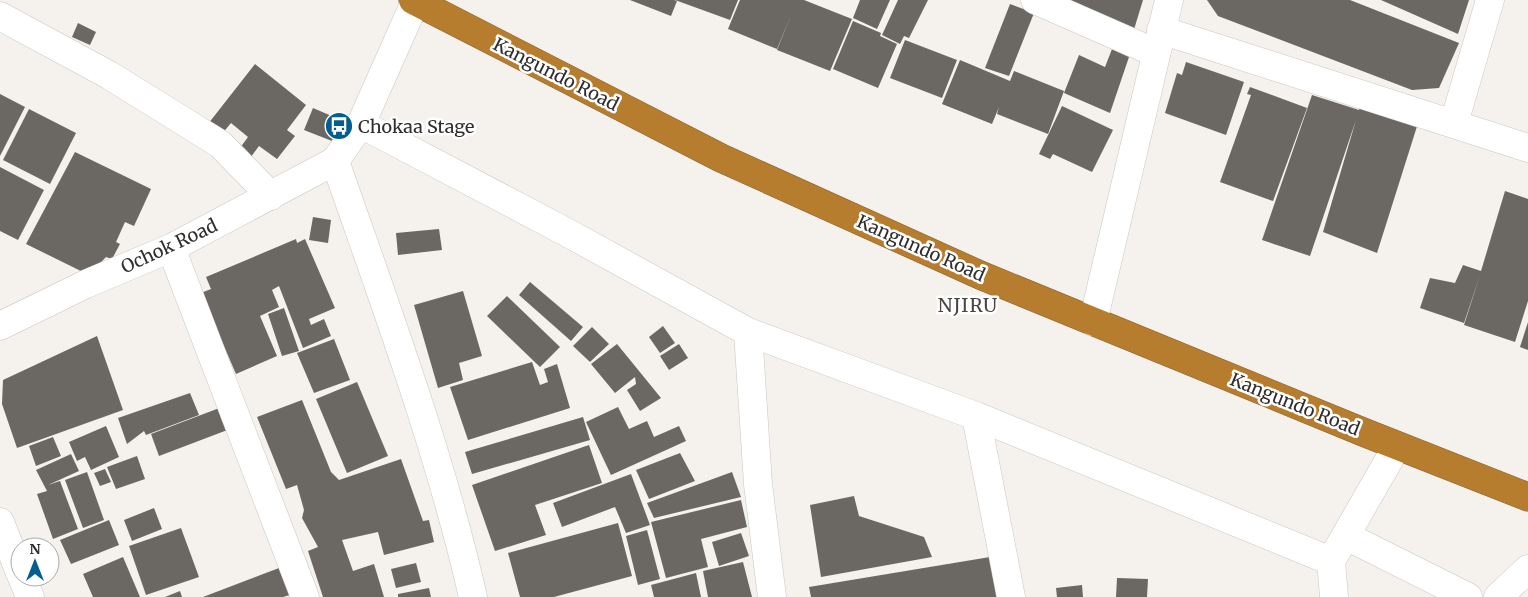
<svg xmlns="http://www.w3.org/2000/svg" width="1528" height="597" font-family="Merriweather,serif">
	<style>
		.building { fill: #6b6864 }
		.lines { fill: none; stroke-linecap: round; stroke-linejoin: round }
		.minor-casing { stroke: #cac6c2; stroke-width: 29 }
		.highway-casing { stroke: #88612e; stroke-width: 29 }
		.minor { stroke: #fff; stroke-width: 28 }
		.highway { stroke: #b77d2e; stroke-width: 28 }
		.labels { text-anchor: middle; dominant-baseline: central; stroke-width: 5; stroke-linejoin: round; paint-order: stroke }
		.street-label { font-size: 18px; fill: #302e2d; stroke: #fff }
		.poi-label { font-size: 18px; fill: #302e2d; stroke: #fff; text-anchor: start }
		.neighbourhood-label { font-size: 19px; letter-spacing: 1px; fill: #494642; stroke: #fff }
	</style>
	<rect width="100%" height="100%" fill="#f5f1ed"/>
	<!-- building -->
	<g class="building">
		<polygon points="630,0 674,0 677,1 671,16"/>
		<polygon points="675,0 738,0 730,20"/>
		<polygon points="740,0 804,0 852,19 830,71 777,50 791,15 777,49 728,29"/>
		<polygon points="860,0 890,0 877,29 853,18"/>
		<polygon points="898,0 928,0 909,38 904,36 900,44 882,35"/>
		<polygon points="1054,0 1143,0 1132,36"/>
		<polygon points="1207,0 1350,0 1459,43 1439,88 1412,90 1218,16"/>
		<polygon points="1381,0 1469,0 1458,34"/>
		<polygon points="1010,4 1034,13 1009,76 985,68"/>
		<polygon points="853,21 881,33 880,36 897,44 878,88 833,69"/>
		<polygon points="78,23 96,32 90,45 72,37"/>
		<polygon points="905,40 957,60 942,98 890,78"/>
		<polygon points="1112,49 1129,57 1110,113 1064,93 1079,55 1105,67"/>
		<polygon points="960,60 1010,81 1014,71 1064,91 1048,134 997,114 999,107 992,124 942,104"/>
		<polygon points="1186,62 1244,82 1226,135 1165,113 1177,73 1182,75"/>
		<polygon points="255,64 306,105 287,130 295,136 277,159 259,146 248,161 237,152 248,137 231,123 221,135 208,124"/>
		<polygon points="1250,87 1307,108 1273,201 1220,182 1251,95 1247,94"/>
		<polygon points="0,94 25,107 0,156"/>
		<polygon points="1312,95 1359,110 1363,99 1419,120 1377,253 1323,232 1356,120 1310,256 1262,240"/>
		<polygon points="1062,106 1113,130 1092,172 1053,154 1050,159 1039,154"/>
		<polygon points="313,108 341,120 332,141 304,130"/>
		<polygon points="29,109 76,133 50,184 3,160"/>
		<polygon points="75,152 151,189 134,226 125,222 116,242 120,244 112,259 106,257 89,275 26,244"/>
		<polygon points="0,167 44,190 18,240 0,231"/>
		<polygon points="1505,191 1528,199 1528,301 1515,342 1464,325 1480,275 1464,323 1420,308 1430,278 1455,283 1463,265 1481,271"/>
		<polygon points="313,217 331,220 328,243 309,240"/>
		<polygon points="439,229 442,250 398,255 396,233"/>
		<polygon points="296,239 297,243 305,239 335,308 309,319 311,325 324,319 331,336 303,348 279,286 272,290 279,307 260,316 277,356 236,374 201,293 211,289 206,277"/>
		<polygon points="530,282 583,327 571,341 519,295"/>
		<polygon points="463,291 482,356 459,363 463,380 438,388 414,305"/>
		<polygon points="507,296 560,347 540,367 487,316"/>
		<polygon points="284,308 299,351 282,356 268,314"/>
		<polygon points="1528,322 1528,350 1520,347"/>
		<polygon points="663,326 675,343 660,353 649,337"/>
		<polygon points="592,327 609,344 590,362 573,346"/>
		<polygon points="97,336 123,410 17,448 2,404 3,380"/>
		<polygon points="334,339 350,380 314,393 297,353"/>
		<polygon points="617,344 661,398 640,411 627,390 636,384 635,377 615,393 591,364"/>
		<polygon points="679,344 688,358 669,370 660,356"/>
		<polygon points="532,362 540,385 548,382 544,369 557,364 570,408 468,440 450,387"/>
		<polygon points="357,382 388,456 347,473 316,399"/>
		<polygon points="190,393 199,415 146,435 144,431 127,444 118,418"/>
		<polygon points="302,400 331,472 339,480 401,459 423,521 429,520 434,542 384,555 378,532 342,540 353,571 374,564 384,597 323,597 308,551 318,547 302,518 304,510 297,485 286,489 257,417"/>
		<polygon points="222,407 230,429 159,456 151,434"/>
		<polygon points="618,407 629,429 647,421 654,437 679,426 686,441 611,475 586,422"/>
		<polygon points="583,417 590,440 472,474 465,452"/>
		<polygon points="106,426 119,457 91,470 85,457 77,461 69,442"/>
		<polygon points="53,437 61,456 36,466 29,446"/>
		<polygon points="589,445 602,483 535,505 546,535 495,551 472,485"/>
		<polygon points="680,453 695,481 649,499 636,470"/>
		<polygon points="71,454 79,471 48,485 60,481 78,529 53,539 37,494 47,491 36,470"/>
		<polygon points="137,456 145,479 116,489 107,467"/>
		<polygon points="105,469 111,482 100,486 94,473"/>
		<polygon points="87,472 104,520 83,528 65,480"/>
		<polygon points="732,472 741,497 654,518 647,503"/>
		<polygon points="631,474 650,525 626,533 615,507 562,527 553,503"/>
		<polygon points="854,496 859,516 924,537 932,557 821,577 810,505"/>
		<polygon points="741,500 747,527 701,539 708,567 666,578 651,522"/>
		<polygon points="154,508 162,529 132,541 124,520"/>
		<polygon points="109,520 119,545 71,564 60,540"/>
		<polygon points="618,523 632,576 554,597 520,597 508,553"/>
		<polygon points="181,528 199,577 146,595 129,546"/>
		<polygon points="647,530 660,579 638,585 626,536"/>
		<polygon points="741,533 749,556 719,566 712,542"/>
		<polygon points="123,557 140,597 93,597 83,574"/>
		<polygon points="990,557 997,597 811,597 809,587"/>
		<polygon points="743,562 752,597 708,597 703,571"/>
		<polygon points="416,563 421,582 396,588 391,569"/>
		<polygon points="279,568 290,595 283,597 203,597"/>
		<polygon points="696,573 701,597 654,597 651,585"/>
		<polygon points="1117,578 1148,579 1147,597 1116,597"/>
		<polygon points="1082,585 1083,597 1057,597 1056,588"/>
		<polygon points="429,588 431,597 398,597 398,594"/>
		<polygon points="180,591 182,597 165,597"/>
	</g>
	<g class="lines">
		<defs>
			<g id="minor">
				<path d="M 416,0 L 361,124 L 335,161 C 385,305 439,448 473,597"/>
				<polyline points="1035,0 1156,53"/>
				<polyline points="0,16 109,75 220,144 271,196"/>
				<polyline points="1161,30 1528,148"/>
				<polyline points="1454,123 1490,0"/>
				<polyline points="361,124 568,233 748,332 976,416 1331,561"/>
				<polyline points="171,248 305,597"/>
				<polyline points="1093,322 1169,0"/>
				<polyline points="0,326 86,284 171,248 335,161"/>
				<polyline points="748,332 758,484 772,597"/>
				<polyline points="976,416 1011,597"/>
				<polyline points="0,522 20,573"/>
				<polyline points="1346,536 1468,597"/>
				<polyline points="22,577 30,597"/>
				<polyline points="1334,597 1331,561 1397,446"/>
				<polyline points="1498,597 1528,569"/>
			</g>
			<polyline id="highway" points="413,0 721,158 980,275 1363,432 1528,497"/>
		</defs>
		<!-- minor casing -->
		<use href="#minor" class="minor-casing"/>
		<!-- highway casing -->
		<use href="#highway" class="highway-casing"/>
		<!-- minor -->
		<use href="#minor" class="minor"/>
		<!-- highway -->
		<use href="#highway" class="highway"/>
	</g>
	<!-- icons -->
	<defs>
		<symbol id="bus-disc" viewBox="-11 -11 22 22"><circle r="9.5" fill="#015e8f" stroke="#fff"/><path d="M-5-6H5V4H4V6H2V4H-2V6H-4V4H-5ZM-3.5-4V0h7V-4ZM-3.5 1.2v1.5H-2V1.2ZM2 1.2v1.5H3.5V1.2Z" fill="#fff"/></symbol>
	</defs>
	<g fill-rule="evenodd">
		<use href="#bus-disc" x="323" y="110" width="32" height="32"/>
	</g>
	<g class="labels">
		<!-- street labels -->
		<g class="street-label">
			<text transform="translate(556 74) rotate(27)">Kangundo Road</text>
			<text transform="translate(169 246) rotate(-25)">Ochok Road</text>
			<text transform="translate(921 248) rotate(24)">Kangundo Road</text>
			<text transform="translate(1295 404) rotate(22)">Kangundo Road</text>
		</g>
		<!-- poi labels -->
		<g class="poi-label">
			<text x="358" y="126">Chokaa Stage</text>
		</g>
		<!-- neighbourhood labels -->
		<g class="neighbourhood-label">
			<text x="968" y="305">NJIRU</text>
		</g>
	</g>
	<!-- north arrow -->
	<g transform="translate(35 562)"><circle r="24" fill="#ffffff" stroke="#acabab"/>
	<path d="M0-4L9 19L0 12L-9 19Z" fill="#015e8f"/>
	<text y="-8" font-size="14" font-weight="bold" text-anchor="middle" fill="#302e2d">N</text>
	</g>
</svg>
